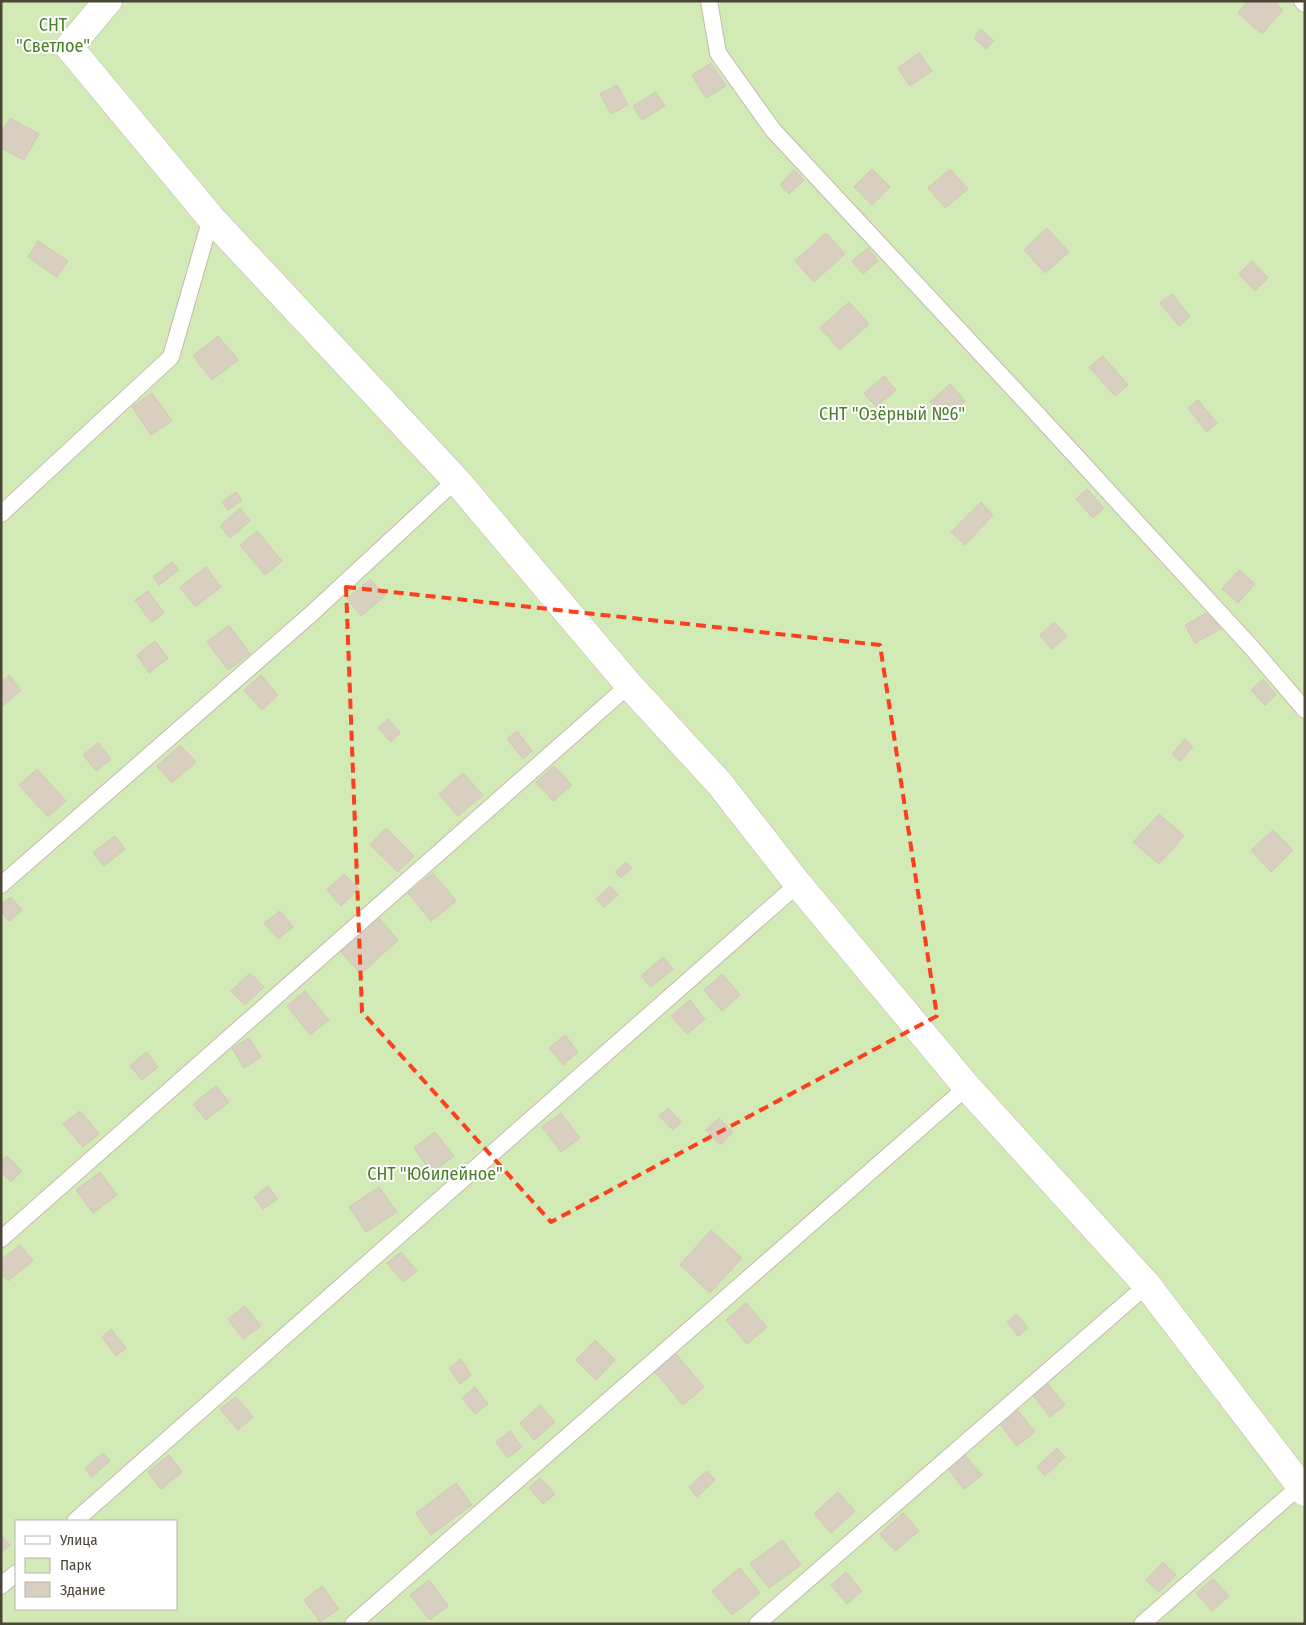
<svg xmlns="http://www.w3.org/2000/svg" width="1306" height="1625" font-family="'Fira Sans Condensed',sans-serif">
	<style>
		.green { fill: #d2eab5; fill-rule: evenodd }
		.building { fill: #d8cfc1; stroke: #d3c7b4 }
		.lines { fill: none; stroke-linecap: round; stroke-linejoin: round }
		.service-casing { stroke: #c2bbae; stroke-width: 18 }
		.minor-casing { stroke: #c2bbae; stroke-width: 29 }
		.service { stroke: #fff; stroke-width: 16 }
		.minor { stroke: #fff; stroke-width: 28 }
		.marked { fill: none; stroke: #fc3f1d; stroke-width: 4; stroke-dasharray: 10 6; stroke-linejoin: round }
		.labels { text-anchor: middle; dominant-baseline: central; stroke-width: 4; stroke-linejoin: round; paint-order: stroke }
		.park-label { font-size: 18px; fill: #4a7f2a; stroke: #fff }
	</style>
	<rect width="100%" height="100%" fill="#f6f3ec"/>
	<!-- green -->
	<path class="green" d="M 1,1 L 1305,1 L 1305,1624 L 1,1624 ZM 16,1521 L 176,1521 L 176,1609 L 16,1609 Z"/>
	<!-- building -->
	<g class="building">
		<polygon points="1248,1 1273,1 1283,10 1262,34 1238,13"/>
		<polygon points="981,29 994,41 986,49 974,38"/>
		<polygon points="919,53 932,71 910,86 898,68"/>
		<polygon points="711,63 726,86 706,98 692,75"/>
		<polygon points="617,85 628,105 611,114 600,94"/>
		<polygon points="656,92 665,106 642,120 633,106"/>
		<polygon points="10,118 39,134 24,160 1,148 1,134"/>
		<polygon points="872,169 890,187 872,205 854,187"/>
		<polygon points="950,169 968,189 945,208 928,188"/>
		<polygon points="794,170 804,180 789,194 780,185"/>
		<polygon points="1047,228 1069,252 1045,273 1024,250"/>
		<polygon points="826,233 845,254 814,282 795,261"/>
		<polygon points="38,241 68,261 57,277 28,257"/>
		<polygon points="868,248 878,261 863,274 852,261"/>
		<polygon points="1252,261 1268,278 1255,291 1239,274"/>
		<polygon points="1172,294 1190,316 1179,326 1160,303"/>
		<polygon points="849,302 869,324 840,350 820,328"/>
		<polygon points="218,336 238,360 212,380 193,356"/>
		<polygon points="1103,356 1128,385 1115,396 1089,367"/>
		<polygon points="884,376 896,390 876,407 864,393"/>
		<polygon points="950,384 965,401 946,419 930,402"/>
		<polygon points="152,393 172,421 151,435 132,407"/>
		<polygon points="1198,400 1217,423 1207,432 1188,408"/>
		<polygon points="1087,489 1104,508 1093,518 1076,499"/>
		<polygon points="236,492 242,500 228,510 222,502"/>
		<polygon points="981,502 993,515 965,545 951,532"/>
		<polygon points="240,508 250,521 230,538 220,526"/>
		<polygon points="257,531 282,561 265,575 240,545"/>
		<polygon points="172,562 179,570 159,585 153,577"/>
		<polygon points="206,567 221,587 195,607 180,587"/>
		<polygon points="1239,570 1255,584 1238,603 1222,589"/>
		<polygon points="370,579 385,596 361,616 347,599"/>
		<polygon points="148,591 164,613 151,622 135,600"/>
		<polygon points="1212,610 1222,628 1195,643 1185,625"/>
		<polygon points="1054,622 1067,636 1052,649 1040,635"/>
		<polygon points="229,625 250,654 228,670 207,642"/>
		<polygon points="155,641 168,658 149,673 137,655"/>
		<polygon points="9,675 21,690 1,707 1,682"/>
		<polygon points="261,675 278,695 262,710 244,690"/>
		<polygon points="1263,679 1276,695 1265,705 1251,690"/>
		<polygon points="388,719 400,733 391,742 378,728"/>
		<polygon points="517,731 532,751 523,759 507,739"/>
		<polygon points="1185,739 1193,747 1180,761 1172,754"/>
		<polygon points="98,743 111,759 96,771 83,755"/>
		<polygon points="180,745 196,762 172,783 157,766"/>
		<polygon points="554,766 572,785 553,801 536,782"/>
		<polygon points="37,769 66,801 48,817 19,785"/>
		<polygon points="463,773 483,795 458,816 439,794"/>
		<polygon points="1159,814 1184,836 1159,864 1133,842"/>
		<polygon points="386,828 414,856 398,872 370,845"/>
		<polygon points="1273,830 1293,850 1271,872 1251,850"/>
		<polygon points="115,836 125,849 104,866 93,853"/>
		<polygon points="626,862 632,868 621,878 615,872"/>
		<polygon points="433,873 456,901 431,921 408,893"/>
		<polygon points="344,874 359,889 341,906 327,890"/>
		<polygon points="610,886 618,895 604,907 596,899"/>
		<polygon points="11,897 22,910 9,921 1,912 1,905"/>
		<polygon points="280,911 293,927 278,939 264,923"/>
		<polygon points="378,917 398,940 361,974 340,951"/>
		<polygon points="663,957 673,969 651,987 641,976"/>
		<polygon points="250,973 264,987 245,1005 231,991"/>
		<polygon points="722,974 740,995 722,1011 704,990"/>
		<polygon points="305,991 329,1020 310,1035 287,1006"/>
		<polygon points="690,1000 705,1019 687,1034 671,1016"/>
		<polygon points="565,1035 578,1052 563,1065 549,1048"/>
		<polygon points="249,1038 261,1057 244,1068 232,1048"/>
		<polygon points="146,1052 158,1067 142,1080 130,1066"/>
		<polygon points="216,1086 229,1102 206,1120 193,1104"/>
		<polygon points="668,1108 681,1122 673,1130 659,1116"/>
		<polygon points="80,1111 99,1134 83,1147 63,1124"/>
		<polygon points="561,1113 580,1138 561,1152 542,1127"/>
		<polygon points="719,1118 733,1132 720,1145 706,1130"/>
		<polygon points="435,1132 454,1156 432,1173 414,1148"/>
		<polygon points="7,1156 22,1171 11,1182 1,1172 1,1162"/>
		<polygon points="100,1172 117,1195 93,1213 76,1190"/>
		<polygon points="268,1186 277,1199 263,1209 254,1197"/>
		<polygon points="379,1187 397,1212 366,1232 349,1207"/>
		<polygon points="711,1230 742,1258 710,1293 680,1265"/>
		<polygon points="20,1245 33,1261 8,1281 1,1273 1,1260"/>
		<polygon points="401,1252 417,1271 403,1282 387,1263"/>
		<polygon points="746,1303 767,1327 747,1344 726,1320"/>
		<polygon points="245,1306 261,1326 243,1339 228,1319"/>
		<polygon points="1017,1314 1028,1328 1018,1336 1007,1322"/>
		<polygon points="111,1329 126,1348 116,1356 102,1337"/>
		<polygon points="595,1340 615,1360 596,1380 576,1360"/>
		<polygon points="675,1353 704,1387 683,1405 654,1371"/>
		<polygon points="461,1359 471,1375 460,1384 449,1368"/>
		<polygon points="1047,1383 1065,1405 1050,1417 1032,1394"/>
		<polygon points="475,1387 488,1404 475,1414 462,1398"/>
		<polygon points="236,1397 253,1417 238,1430 220,1409"/>
		<polygon points="540,1405 555,1422 534,1440 520,1423"/>
		<polygon points="1016,1408 1035,1432 1017,1446 998,1421"/>
		<polygon points="510,1431 522,1447 508,1458 496,1442"/>
		<polygon points="1057,1448 1065,1457 1045,1476 1037,1467"/>
		<polygon points="103,1453 110,1461 92,1477 85,1468"/>
		<polygon points="169,1455 182,1472 161,1489 148,1472"/>
		<polygon points="965,1455 982,1475 964,1489 948,1469"/>
		<polygon points="707,1471 715,1480 697,1497 689,1487"/>
		<polygon points="540,1478 555,1494 543,1504 529,1488"/>
		<polygon points="456,1483 472,1505 431,1535 416,1513"/>
		<polygon points="838,1492 855,1511 831,1533 814,1514"/>
		<polygon points="903,1513 919,1531 895,1551 880,1534"/>
		<polygon points="1,1535 10,1545 1,1553"/>
		<polygon points="782,1540 801,1565 769,1588 750,1564"/>
		<polygon points="1163,1562 1176,1575 1159,1592 1146,1580"/>
		<polygon points="740,1568 760,1593 732,1615 712,1591"/>
		<polygon points="846,1572 862,1591 847,1604 831,1585"/>
		<polygon points="1213,1579 1229,1596 1212,1611 1196,1593"/>
		<polygon points="429,1580 448,1606 430,1620 410,1595"/>
		<polygon points="322,1586 339,1609 320,1622 304,1600"/>
	</g>
	<g class="lines">
		<defs>
			<g id="service">
				<polyline points="709,1 718,53 773,130 1039,416 1252,648 1305,710"/>
				<polyline points="1302,1 1305,4"/>
				<polyline points="1,514 171,357 211,218"/>
				<polyline points="1,885 310,615 456,480"/>
				<polyline points="1,1239 629,685"/>
				<polyline points="75,1521 798,884"/>
				<polyline points="1,1586 16,1573"/>
				<polyline points="353,1624 967,1087"/>
				<polyline points="757,1624 1147,1285"/>
				<polyline points="1142,1624 1300,1486"/>
			</g>
			<polyline id="minor" points="108,1 69,47 211,218 456,480 629,685 720,784 798,884 967,1087 1147,1285 1305,1492"/>
		</defs>
		<!-- service casing -->
		<use href="#service" class="service-casing"/>
		<!-- minor casing -->
		<use href="#minor" class="minor-casing"/>
		<!-- service -->
		<use href="#service" class="service"/>
		<!-- minor -->
		<use href="#minor" class="minor"/>
	</g>
	<!-- marked area -->
	<path class="marked" d="M 346,587 L 880,645 L 937,1016 L 551,1222 L 362,1012 Z"/>
	<g class="labels">
		<!-- park labels -->
		<g class="park-label">
			<text x="53" y="25">СНТ<tspan x="53" dy="21">"Светлое"</tspan></text>
			<text x="892" y="414">СНТ "Озёрный №6"</text>
			<text x="435" y="1174">СНТ "Юбилейное"</text>
		</g>
	</g>
	<!-- border -->
	<rect width="1306" height="1625" fill="none" stroke="#4b4439" stroke-width="5"/>
	<!-- legend -->
	<rect x="15" y="1520" width="162" height="90" fill="#ffffff" stroke="#b7b4b0"/>
	<rect x="25" y="1536" width="25" height="8" fill="#ffffff" stroke="#b7b4b0"/>
	<text x="60" y="1545" font-size="15" fill="#4b4439">Улица</text>
	<rect x="25" y="1558" width="25" height="15" fill="#d2eab5" stroke="#b7b4b0"/>
	<text x="60" y="1570" font-size="15" fill="#4b4439">Парк</text>
	<rect x="25" y="1582" width="25" height="15" fill="#d8cfc1" stroke="#b7b4b0"/>
	<text x="60" y="1595" font-size="15" fill="#4b4439">Здание</text>
</svg>
